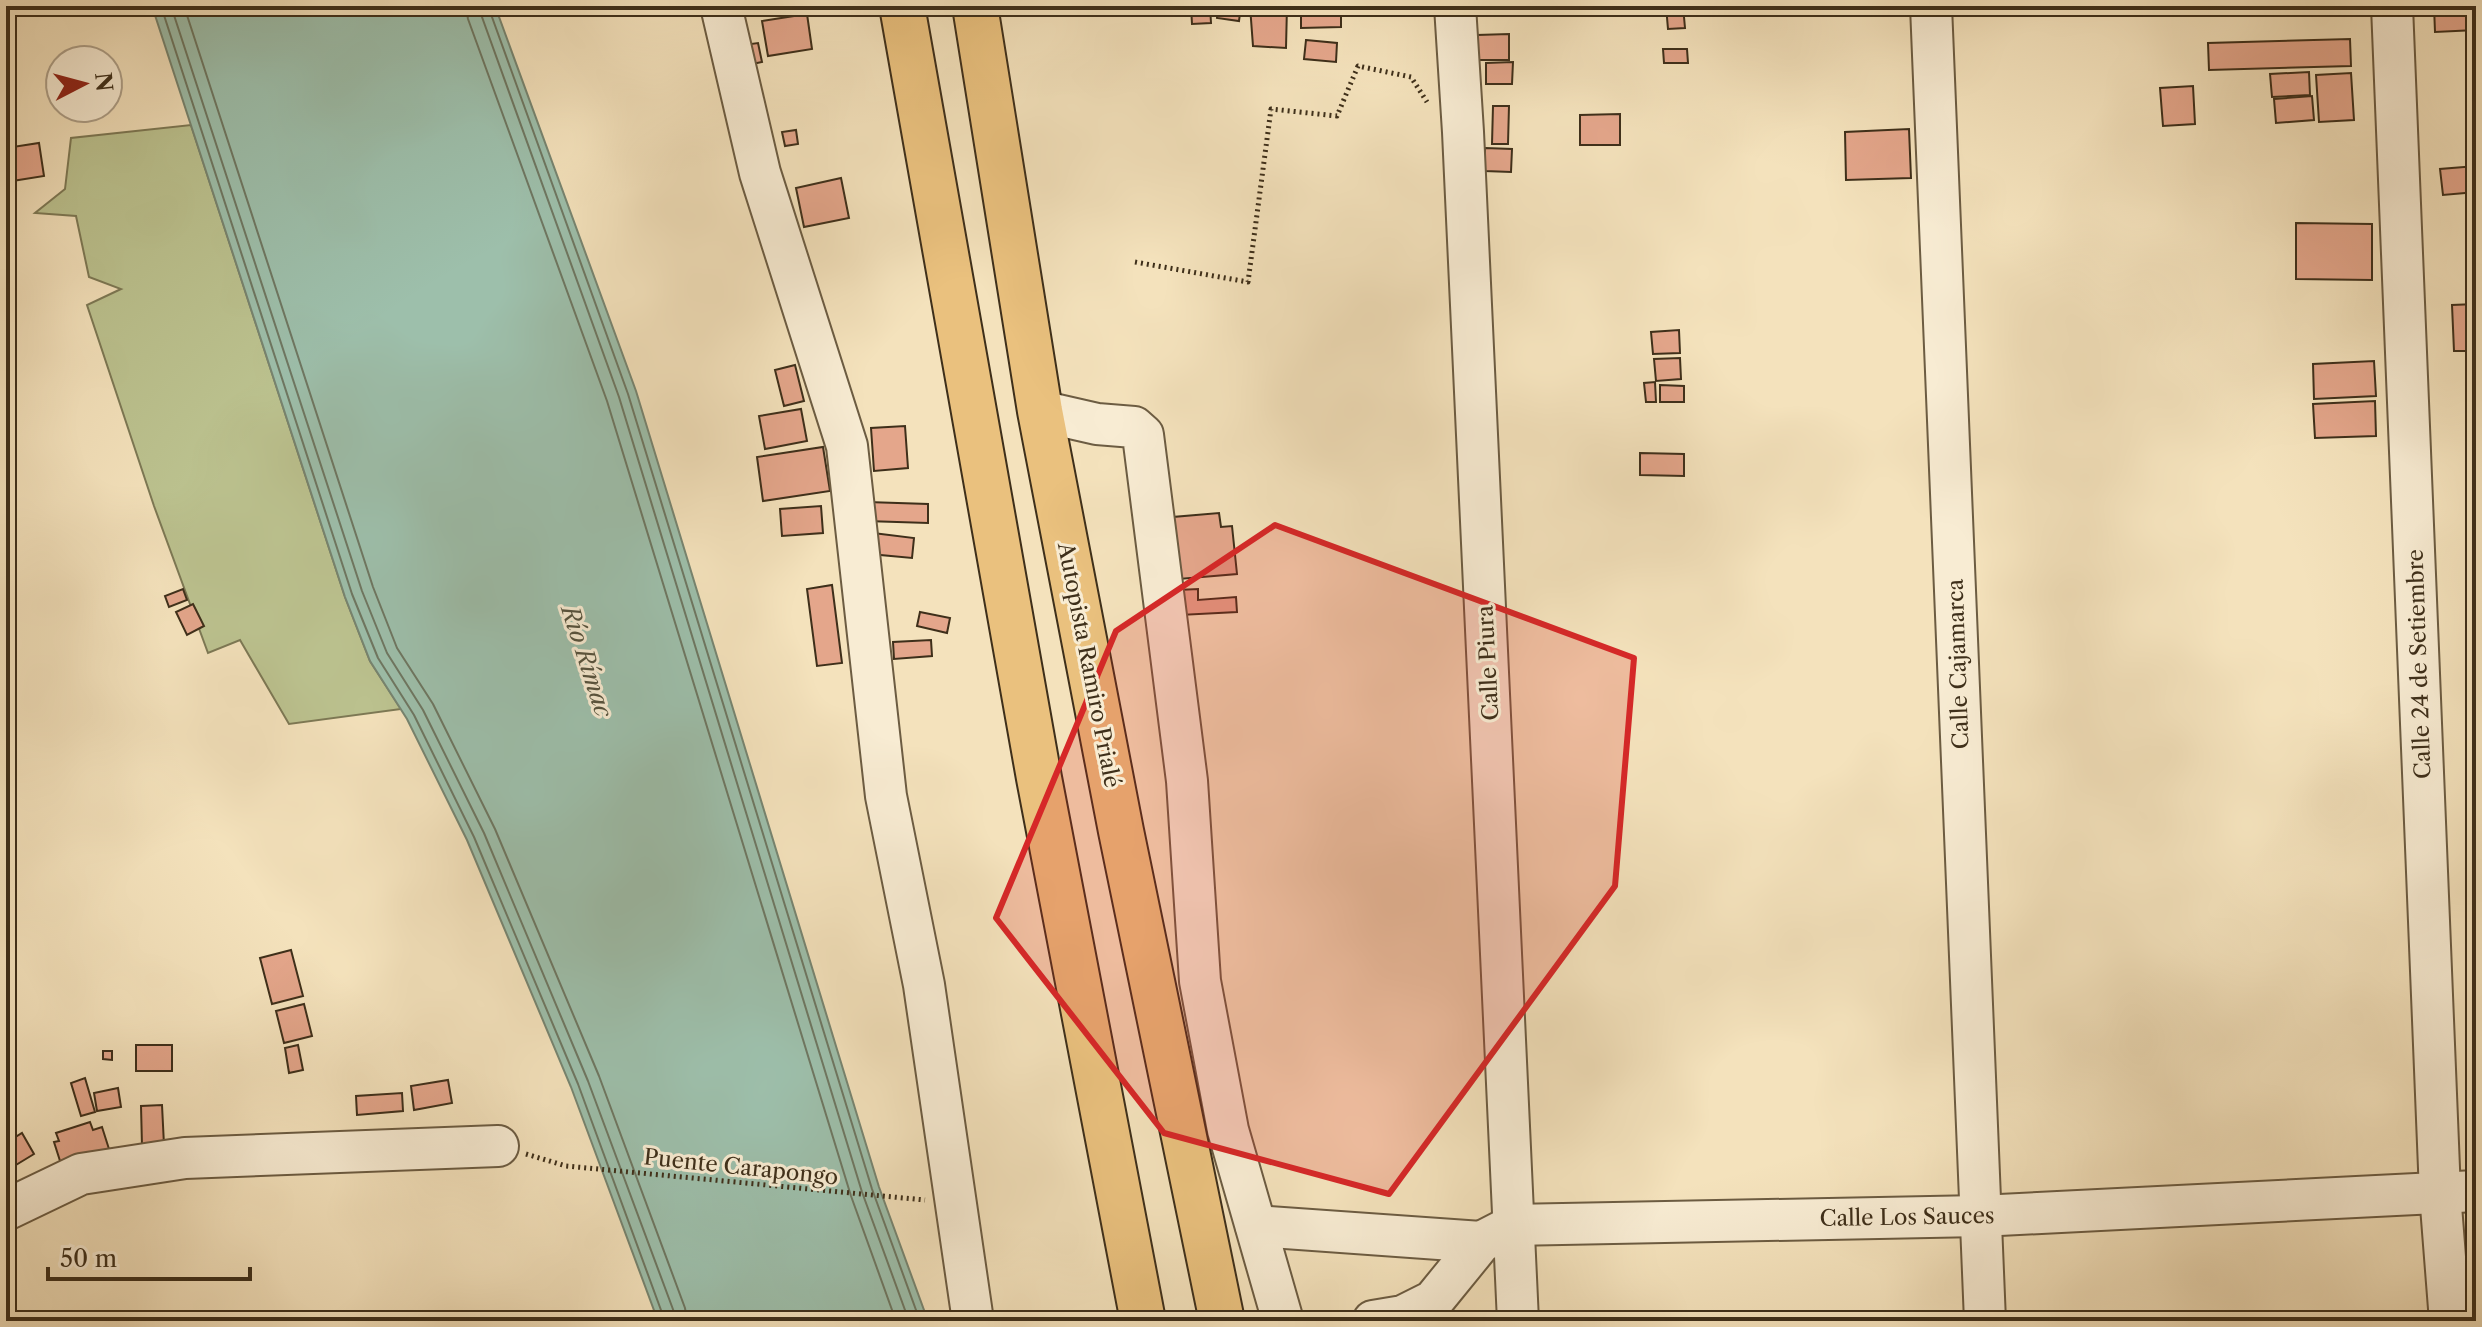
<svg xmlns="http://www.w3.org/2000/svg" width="2482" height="1327" font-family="'Libre Caslon Text',serif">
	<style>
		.green { fill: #bcc390; stroke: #7d7955; stroke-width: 2 }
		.water { fill: #9dbfab; stroke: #778571; stroke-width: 2 }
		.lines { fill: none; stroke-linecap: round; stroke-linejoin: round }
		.shore { stroke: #6e7762; stroke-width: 2 }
		.building { fill: #e4a68b; stroke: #3e2f1a; stroke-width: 2 }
		.minor-casing { stroke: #6c5c42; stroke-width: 44 }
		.highway-casing { stroke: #3e2f1a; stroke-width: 48 }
		.path { stroke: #3e2f1a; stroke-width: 5; stroke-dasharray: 2 4; stroke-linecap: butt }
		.minor { stroke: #f8ecd3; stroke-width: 40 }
		.highway { stroke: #eac17e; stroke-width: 44 }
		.marked { fill: #d62828; fill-opacity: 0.2; stroke: #d62828; stroke-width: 6; stroke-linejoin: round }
		.labels { text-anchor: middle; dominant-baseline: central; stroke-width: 6; stroke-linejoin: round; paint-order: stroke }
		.street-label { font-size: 22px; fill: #3e2f1a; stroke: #f8ecd3 }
		.water-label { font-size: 24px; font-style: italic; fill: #56533e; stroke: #f8ecd3 }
	</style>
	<rect width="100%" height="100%" fill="#f4e2bc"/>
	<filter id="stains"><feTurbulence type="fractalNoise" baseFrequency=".0025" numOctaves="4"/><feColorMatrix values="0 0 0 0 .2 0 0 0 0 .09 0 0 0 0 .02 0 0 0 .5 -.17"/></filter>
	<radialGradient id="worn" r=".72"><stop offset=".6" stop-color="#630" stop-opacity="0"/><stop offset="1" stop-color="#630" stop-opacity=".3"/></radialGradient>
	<!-- green -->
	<polygon class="green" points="191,125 345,597 370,661 401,709 289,724 240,640 208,653 154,506 87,305 121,289 89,277 76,216 35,213 65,189 71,138"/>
	<!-- water -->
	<polygon class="water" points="152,6 495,6 636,391 879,1187 928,1321 658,1321 571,1087 467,840 407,719 370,661 345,597"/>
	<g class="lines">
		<!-- shore -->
		<g class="shore">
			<polyline points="161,6 352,594 378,658 414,715 474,837 578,1084 665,1321"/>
			<polyline points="171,6 362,591 387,653 423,710 484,833 588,1081 674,1312 675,1321"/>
			<polyline points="184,6 373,587 397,648 433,704 495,829 599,1076 685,1308 687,1321"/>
			<polyline points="466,6 468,19 607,401 851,1196 896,1321"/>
			<polyline points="478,6 619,397 862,1192 909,1321"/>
			<polyline points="488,6 628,394 872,1189 920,1321"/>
		</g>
	</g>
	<!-- building -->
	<g class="building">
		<polygon points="1191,6 1210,6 1211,23 1192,24"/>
		<polygon points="1218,6 1241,6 1239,21 1217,18"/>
		<polygon points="1250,6 1287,6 1286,48 1253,46"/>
		<polygon points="1301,6 1341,6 1341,27 1301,28"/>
		<polygon points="1347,6 1392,6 1392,9 1348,13"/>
		<polygon points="1666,6 1683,6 1685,28 1668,29"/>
		<polygon points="1845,6 1897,6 1898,13 1846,15"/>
		<polygon points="2434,6 2476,6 2476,30 2435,32"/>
		<polygon points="807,14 812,49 768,56 762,21"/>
		<polygon points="1509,34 1509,60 1477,60 1477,35"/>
		<polygon points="2350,39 2351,66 2209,70 2208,43"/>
		<polygon points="1306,40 1337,43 1336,62 1304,59"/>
		<polygon points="758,43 762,62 747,65 743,45"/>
		<polygon points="1663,49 1687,49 1688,63 1664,63"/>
		<polygon points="1513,62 1512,84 1486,84 1486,63"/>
		<polygon points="2309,72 2310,95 2272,97 2270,74"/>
		<polygon points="2351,73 2354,120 2319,122 2316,75"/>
		<polygon points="2193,86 2195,124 2163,126 2160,88"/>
		<polygon points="2312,96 2314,120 2276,123 2274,99"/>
		<polygon points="1493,106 1509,106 1508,144 1492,144"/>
		<polygon points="1620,114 1620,145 1580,145 1580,115"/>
		<polygon points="1909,129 1911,178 1846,180 1845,132"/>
		<polygon points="796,130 798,144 785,146 782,132"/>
		<polygon points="39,143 44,176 6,182 6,148"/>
		<polygon points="1485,148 1512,149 1511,172 1485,171"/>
		<polygon points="2476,166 2476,192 2443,195 2440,169"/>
		<polygon points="841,178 849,218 804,227 796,188"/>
		<polygon points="2296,223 2372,224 2372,280 2296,279"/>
		<polygon points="2476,304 2476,351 2454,351 2452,305"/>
		<polygon points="1679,330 1680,353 1653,354 1651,332"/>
		<polygon points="1680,358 1681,379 1656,381 1654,359"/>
		<polygon points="2374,361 2376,396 2314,399 2313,364"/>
		<polygon points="795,365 804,401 784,406 775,370"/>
		<polygon points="1655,382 1656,402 1646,402 1644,383"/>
		<polygon points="1660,385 1684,386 1684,402 1660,402"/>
		<polygon points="2375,401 2376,436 2315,438 2313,404"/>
		<polygon points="801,409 807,441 765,449 759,416"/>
		<polygon points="905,426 908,468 874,471 871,428"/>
		<polygon points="823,447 830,491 763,501 757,457"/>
		<polygon points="1640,453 1684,454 1684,476 1640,475"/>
		<polygon points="867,502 928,504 928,523 866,521"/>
		<polygon points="821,506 823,533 782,536 780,509"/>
		<polygon points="1219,513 1221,527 1232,526 1237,574 1179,579 1173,517"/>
		<polygon points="873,533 914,538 912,558 870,554"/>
		<polygon points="832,585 842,663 817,666 807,589"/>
		<polygon points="183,589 187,600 169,607 165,596"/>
		<polygon points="1198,589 1198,600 1236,597 1237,612 1180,615 1178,590"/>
		<polygon points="193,604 204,626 187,635 176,612"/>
		<polygon points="920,612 950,618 947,633 917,626"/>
		<polygon points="931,640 932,656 894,659 893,642"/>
		<polygon points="291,950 303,996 272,1004 260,958"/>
		<polygon points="304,1004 312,1036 284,1043 276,1011"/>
		<rect x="136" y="1045" width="36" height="26"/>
		<polygon points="298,1045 303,1070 289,1073 285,1048"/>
		<polygon points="103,1051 112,1051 112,1060 103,1059"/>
		<polygon points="85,1078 95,1112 81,1116 71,1083"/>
		<polygon points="448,1080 452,1103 414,1110 411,1086"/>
		<polygon points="118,1088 121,1107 97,1111 94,1093"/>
		<polygon points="402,1093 403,1111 357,1115 356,1096"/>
		<polygon points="162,1105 164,1145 142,1146 141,1106"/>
		<polygon points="90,1122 93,1130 102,1127 109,1149 61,1164 54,1142 59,1141 56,1133"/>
		<polygon points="22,1133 34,1154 6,1171 6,1143"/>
	</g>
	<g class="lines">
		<defs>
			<g id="minor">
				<polyline points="721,6 760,173 847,446 886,796 924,985 973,1321"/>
				<polyline points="1455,6 1463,132 1518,1321"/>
				<polyline points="1931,6 1985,1321"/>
				<polyline points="2392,6 2440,1193 2450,1321"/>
				<polyline points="1040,411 1097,424 1134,427 1143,435 1187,781 1200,981 1228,1130 1283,1321"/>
				<polyline points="6,1210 81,1174 185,1158 498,1146"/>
				<polyline points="1256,1226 1481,1242"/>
				<polyline points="1373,1321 1403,1316 1433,1301 1481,1242 1514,1225 1980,1216 2476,1191"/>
			</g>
			<g id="highway">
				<polyline points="902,6 1039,778 1143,1321"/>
				<polyline points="975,6 1040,411 1121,831 1222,1321"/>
			</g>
		</defs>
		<!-- minor casing -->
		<use href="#minor" class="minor-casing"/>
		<!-- highway casing -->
		<use href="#highway" class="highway-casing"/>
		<!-- path -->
		<g class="path">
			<polyline points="1135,262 1248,282 1271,109 1337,116 1358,66 1411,77 1427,102"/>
			<polyline points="526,1154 566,1166 925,1200"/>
		</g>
		<!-- minor -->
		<use href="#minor" class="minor"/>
		<!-- highway -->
		<use href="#highway" class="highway"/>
	</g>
	<!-- marked area -->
	<path class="marked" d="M 1275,525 L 1634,658 L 1615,886 L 1389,1194 L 1164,1133 L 996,918 L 1116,631 Z"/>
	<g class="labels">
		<!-- street labels -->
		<g class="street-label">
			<text transform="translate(1488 663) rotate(-93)">Calle Piura</text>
			<text transform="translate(1958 664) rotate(-92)">Calle Cajamarca</text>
			<text transform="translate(2419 664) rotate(-92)">Calle 24 de Setiembre</text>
			<text transform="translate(1089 665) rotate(79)">Autopista Ramiro Prialé</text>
			<text transform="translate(741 1167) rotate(6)">Puente Carapongo</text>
			<text transform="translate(1907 1217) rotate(-1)">Calle Los Sauces</text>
		</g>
		<!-- water labels -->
		<g class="water-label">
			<text transform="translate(587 661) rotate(72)">Río Rímac</text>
		</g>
	</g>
	<!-- margin -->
	<rect width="2482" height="1327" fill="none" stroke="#f4e2bc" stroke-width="32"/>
	<rect x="8" y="8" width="2466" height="1311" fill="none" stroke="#3e2f1a" stroke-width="4"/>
	<rect x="16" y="16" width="2450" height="1295" fill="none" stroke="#3e2f1a" stroke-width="2"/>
	<!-- north arrow -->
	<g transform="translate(84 84) rotate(84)"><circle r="38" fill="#f8ecd3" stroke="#aea089" stroke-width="2"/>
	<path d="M0-6L14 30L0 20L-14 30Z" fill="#8f2418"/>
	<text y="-12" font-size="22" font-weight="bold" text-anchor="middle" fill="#3e2f1a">N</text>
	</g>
	<!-- scale -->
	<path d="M48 1267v12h202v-12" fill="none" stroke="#3e2f1a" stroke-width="4"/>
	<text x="60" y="1267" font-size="24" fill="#3e2f1a" stroke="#f8ecd3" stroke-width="6" paint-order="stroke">50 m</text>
	<rect width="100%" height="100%" filter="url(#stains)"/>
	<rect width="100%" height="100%" fill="url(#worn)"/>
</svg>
